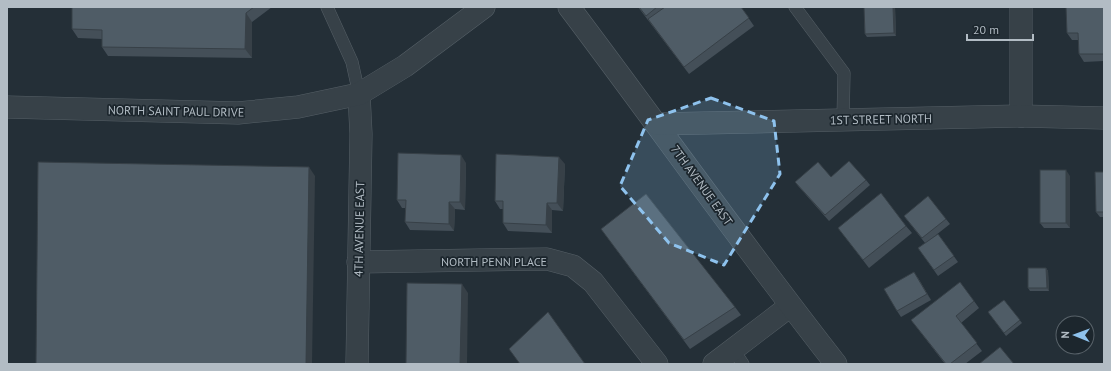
<svg xmlns="http://www.w3.org/2000/svg" width="1111" height="371" font-family="'PT Sans',sans-serif">
	<style>
		.lines { fill: none; stroke-linecap: round; stroke-linejoin: round }
		.service-casing { stroke: #555f66; stroke-width: 13 }
		.minor-casing { stroke: #555f66; stroke-width: 23 }
		.tertiary-casing { stroke: #555f66; stroke-width: 23 }
		.service { stroke: #374148; stroke-width: 12 }
		.minor { stroke: #374148; stroke-width: 22 }
		.tertiary { stroke: #374148; stroke-width: 22 }
		.wall { fill: #444f58 }
		.shaded-wall { fill: #374047 }
		.building { fill: #4f5c66; stroke: #374047 }
		.marked { fill: #8ec2ed; fill-opacity: 0.2; stroke: #8ec2ed; stroke-width: 3; stroke-dasharray: 8 5; stroke-linejoin: round }
		.labels { text-anchor: middle; dominant-baseline: central; stroke-width: 3.5; stroke-linejoin: round; paint-order: stroke }
		.street-label { font-size: 12px; fill: #b2bcc4; stroke: #1c262d }
	</style>
	<rect width="100%" height="100%" fill="#242f37"/>
	<g class="lines">
		<defs>
			<g id="service">
				<polyline points="327,7 352,62 359,94"/>
				<polyline points="795,7 844,73 843,120"/>
				<polyline points="733,349 743,364"/>
			</g>
			<g id="minor">
				<polyline points="1021,116 1021,7"/>
				<polyline points="358,262 547,259 573,266 593,282 657,364"/>
				<polyline points="357,364 361,134 359,94"/>
				<polyline points="714,364 790,306"/>
			</g>
			<g id="tertiary">
				<path d="M 569,7 C 658,125 744,247 836,364"/>
				<polyline points="7,107 238,113 298,107 359,94 405,66 484,7"/>
				<polyline points="657,124 1021,116 1104,118"/>
			</g>
		</defs>
		<!-- service casing -->
		<use href="#service" class="service-casing"/>
		<!-- minor casing -->
		<use href="#minor" class="minor-casing"/>
		<!-- tertiary casing -->
		<use href="#tertiary" class="tertiary-casing"/>
		<!-- service -->
		<use href="#service" class="service"/>
		<!-- minor -->
		<use href="#minor" class="minor"/>
		<!-- tertiary -->
		<use href="#tertiary" class="tertiary"/>
	</g>
	<!-- wall -->
	<g class="wall">
		<polygon points="72,7 272,7 252,22 252,58 108,56 102,47 102,39 78,38 72,29"/>
		<polygon points="638,7 741,7 754,26 689,74"/>
		<polygon points="864,7 895,7 896,36 867,37 865,34"/>
		<polygon points="1104,7 1104,61 1084,62 1079,54 1078,40 1072,40 1067,33"/>
		<polygon points="466,163 465,210 455,209 454,231 410,230 405,222 405,208 402,208 397,200"/>
		<polygon points="565,164 563,211 552,210 552,233 508,231 503,223 503,209 500,209 495,201"/>
		<polygon points="1104,172 1104,217 1100,217 1096,212"/>
		<polygon points="1070,176 1070,228 1044,228 1040,223"/>
		<polygon points="831,177 866,180 870,185 829,221 799,187 795,182"/>
		<polygon points="904,216 946,219 950,224 931,239 938,234 958,262 938,276 918,248 925,243"/>
		<polygon points="906,226 912,233 869,268 838,228"/>
		<polygon points="601,229 735,307 741,315 690,349"/>
		<polygon points="1046,268 1048,271 1049,291 1030,291 1028,288"/>
		<polygon points="918,278 931,300 901,317 897,311"/>
		<polygon points="1004,300 1022,323 1006,336 988,312"/>
		<polygon points="974,301 979,308 961,323 982,351 965,364 945,364 911,320"/>
	</g>
	<!-- shaded-wall -->
	<g class="shaded-wall">
		<polygon points="893,7 895,7 896,36 894,33"/>
		<polygon points="246,13 252,22 252,58 245,49"/>
		<polygon points="461,155 466,163 465,210 460,202"/>
		<polygon points="559,157 565,164 563,211 557,203"/>
		<polygon points="309,167 315,176 312,364 306,364"/>
		<polygon points="1066,170 1070,176 1070,228 1066,223"/>
		<polygon points="449,202 455,209 454,231 449,224"/>
		<polygon points="547,203 552,210 552,233 546,225"/>
		<polygon points="1046,268 1048,271 1049,291 1047,288"/>
		<polygon points="914,272 918,278 931,300 927,294"/>
		<polygon points="462,284 468,293 467,364 460,364"/>
	</g>
	<!-- building -->
	<g class="building">
		<polygon points="72,7 254,7 246,13 245,49 102,47 102,30 72,29"/>
		<polygon points="639,7 657,7 646,16"/>
		<polygon points="665,7 741,7 749,18 684,67 648,19"/>
		<polygon points="864,7 893,7 894,33 865,34"/>
		<polygon points="1066,7 1104,7 1104,54 1079,54 1078,33 1067,33"/>
		<polygon points="398,153 461,155 460,202 449,202 449,224 405,222 406,200 397,200"/>
		<polygon points="496,154 559,157 557,203 547,203 546,225 503,223 503,201 495,201"/>
		<polygon points="849,161 866,180 825,215 795,182 818,162 831,177"/>
		<polygon points="38,162 309,167 306,364 36,364"/>
		<rect x="1040" y="170" width="26" height="53"/>
		<polygon points="1095,172 1104,172 1104,212 1096,212"/>
		<polygon points="881,193 906,226 863,260 838,228"/>
		<polygon points="646,194 735,307 684,340 601,229"/>
		<polygon points="928,196 946,219 922,238 904,216"/>
		<polygon points="938,234 954,256 934,270 918,248"/>
		<polygon points="1028,268 1046,268 1047,288 1028,288"/>
		<polygon points="914,272 927,294 897,311 884,289"/>
		<polygon points="960,282 974,301 956,316 977,343 950,364 946,364 911,320"/>
		<polygon points="407,283 462,284 460,364 406,364"/>
		<polygon points="1004,300 1020,320 1004,333 988,312"/>
		<polygon points="548,312 585,364 520,364 509,349"/>
		<polygon points="1000,347 1014,364 979,364"/>
	</g>
	<!-- marked area -->
	<path class="marked" d="M 711,98 L 774,121 L 780,174 L 724,265 L 669,243 L 620,186 L 648,120 Z"/>
	<g class="labels">
		<!-- street labels -->
		<g class="street-label">
			<text transform="translate(176 111) rotate(1)">NORTH SAINT PAUL DRIVE</text>
			<text transform="translate(881 119) rotate(-1)">1ST STREET NORTH</text>
			<text transform="translate(702 185) rotate(54)">7TH AVENUE EAST</text>
			<text transform="translate(359 229) rotate(-89)">4TH AVENUE EAST</text>
			<text x="494" y="261">NORTH PENN PLACE</text>
		</g>
	</g>
	<!-- border -->
	<rect width="1111" height="371" fill="none" stroke="#b2bcc4" stroke-width="16"/>
	<!-- north arrow -->
	<g transform="translate(1075 335) rotate(271)"><circle r="19" fill="#1c262d" stroke="#586269"/>
	<path d="M0-3L7 15L0 10L-7 15Z" fill="#8ec2ed"/>
	<text y="-6" font-size="11" font-weight="bold" text-anchor="middle" fill="#b2bcc4">N</text>
	</g>
	<!-- scale -->
	<path d="M967 34v6h66v-6" fill="none" stroke="#b2bcc4" stroke-width="2"/>
	<text x="973" y="34" font-size="12" fill="#b2bcc4" stroke="#1c262d" stroke-width="3" paint-order="stroke">20 m</text>
</svg>
